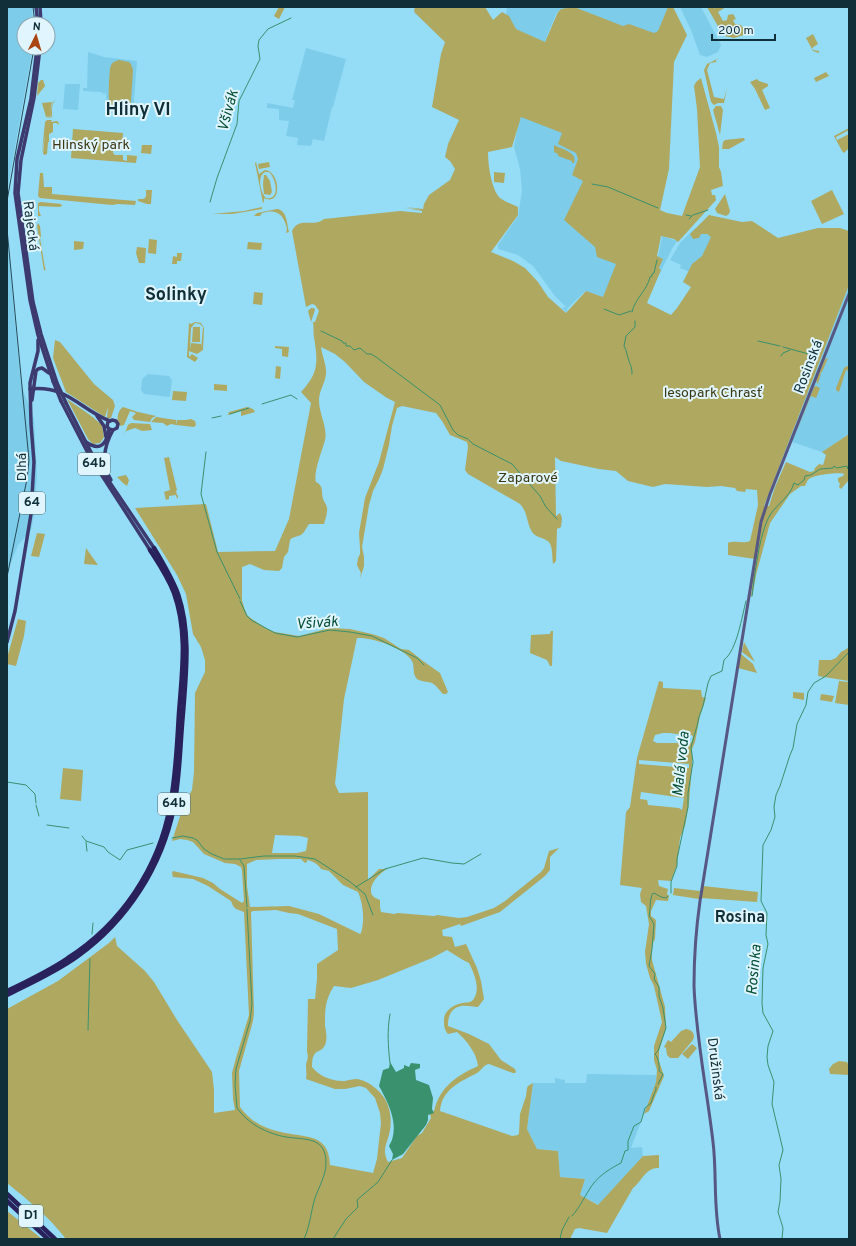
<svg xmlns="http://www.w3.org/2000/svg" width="856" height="1246" font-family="Overpass,sans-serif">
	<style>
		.built { fill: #7dcdea }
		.green { fill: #afa860; fill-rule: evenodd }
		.water { fill: #39916d }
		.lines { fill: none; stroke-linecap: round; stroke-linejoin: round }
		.stream { stroke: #39916d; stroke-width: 1 }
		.secondary { stroke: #565782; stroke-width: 3 }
		.primary { stroke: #3c3a6e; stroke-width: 3.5 }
		.highway { stroke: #28215c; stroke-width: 4.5 }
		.rail { stroke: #254956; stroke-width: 1 }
		.primary-bridge { stroke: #3c3a6e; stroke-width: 3.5 }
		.labels { text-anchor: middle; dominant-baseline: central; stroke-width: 4; stroke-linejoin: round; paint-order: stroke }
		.shield { fill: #e0f5fd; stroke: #4f6a74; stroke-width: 1 }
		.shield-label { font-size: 13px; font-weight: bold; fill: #112f39 }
		.park-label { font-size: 14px; fill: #3a3613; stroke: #e0f5fd }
		.street-label { font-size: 14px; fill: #112f39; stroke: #e0f5fd }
		.water-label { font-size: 15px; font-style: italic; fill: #074f36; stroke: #e0f5fd }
		.quarter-label { font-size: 16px; font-weight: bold; fill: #112f39; stroke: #e0f5fd }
		.district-label { font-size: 18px; font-weight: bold; fill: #112f39; stroke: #e0f5fd }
	</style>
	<rect width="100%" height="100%" fill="#95dcf7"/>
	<!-- built -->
	<g class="built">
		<polygon points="7,7 32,7 33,24 24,24 24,48 33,48 32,52 7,192"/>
		<polygon points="507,7 669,7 673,63 561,9 557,12 545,41 571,61 600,184 624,256 603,297 585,291 567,309 567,311 568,314 562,308 566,307 555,296 533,266 518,255 498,249 498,245 518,216 522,191 520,169 514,147 518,125 523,113 506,15"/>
		<polygon points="680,7 701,7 721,45 718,52 707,57 700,55 691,30"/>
		<polygon points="306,48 346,59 333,107 332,107 324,141 313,139 311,146 297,145 298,138 286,136 289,121 279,120 279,109 267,108 267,103 293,108 295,100 292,100"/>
		<polygon points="88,52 104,57 137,61 133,113 130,112 130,114 107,113 106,93 105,93 104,95 103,93 100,92 83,91 83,88 87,88"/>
		<polygon points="65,84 80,84 78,110 63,109"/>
		<polygon points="695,228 715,238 697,275 680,268 681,265 670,260 680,243"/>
		<polygon points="662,236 677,241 673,247 660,273 657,272 661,264 657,262"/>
		<polygon points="7,237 21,385 34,419 37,476 34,515 31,530 18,545 7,573"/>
		<polygon points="849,285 849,434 822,452 789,441"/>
		<polygon points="148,374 169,376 172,380 170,396 169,397 144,394 141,390 142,379"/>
		<polygon points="587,1074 656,1075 656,1082 631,1148 642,1147 643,1156 599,1205 580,1195 585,1179 560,1177 558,1151 537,1149 527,1129 533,1083 555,1083 555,1078 565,1080 565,1083 586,1083"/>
	</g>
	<!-- green -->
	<g class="green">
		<polygon points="279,7 285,7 279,19 274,16"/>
		<path d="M 415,7 L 485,7 L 493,20 L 502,12 L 509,16 L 516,29 L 545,42 L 558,12 L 561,9 L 574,7 L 623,26 L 629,24 L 654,33 L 658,31 L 668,7 L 673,7 L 687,35 L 674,62 L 669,169 L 660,210 L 667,213 L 682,216 L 700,167 L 697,109 L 694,86 L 696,82 L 701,78 L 716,133 L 719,147 L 719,167 L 721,172 L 723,186 L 711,190 L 712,195 L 715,195 L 716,200 L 678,242 L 674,239 L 661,236 L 657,256 L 663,259 L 659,268 L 661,270 L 647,303 L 671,315 L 677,308 L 691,287 L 683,282 L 692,264 L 702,256 L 711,237 L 707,234 L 701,234 L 699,238 L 693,239 L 690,234 L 709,215 L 742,222 L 752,221 L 778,238 L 818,228 L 840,228 L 849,231 L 849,285 L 764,506 L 769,506 L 775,487 L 786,462 L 810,472 L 814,471 L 815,468 L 819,464 L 823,465 L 826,455 L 822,452 L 849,434 L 849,480 L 841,489 L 839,487 L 840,484 L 838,481 L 838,478 L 843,476 L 844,474 C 839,472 812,475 808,480 C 807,481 806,484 805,486 L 801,486 L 790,494 L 770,523 L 756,575 L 752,597 L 751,596 L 755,559 L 728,555 L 728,543 C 735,540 743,544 750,541 L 758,505 L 757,490 L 746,489 L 745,492 L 737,491 L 735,488 L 721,486 L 707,487 L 665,484 L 653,487 L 628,481 L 616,471 L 599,469 L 561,461 L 555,457 L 556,516 L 560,513 L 562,518 L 561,527 L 557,529 L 556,561 L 553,564 C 552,558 553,547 549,542 C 544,537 534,538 531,530 C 526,520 528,513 520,504 L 468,474 L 465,470 L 468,447 L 467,442 L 450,435 L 442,421 L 436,413 L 402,406 L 397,408 L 392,426 L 389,445 L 383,469 L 380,477 L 373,491 L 369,505 L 362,547 L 364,557 L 364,566 L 360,579 L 361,573 L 357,565 L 358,558 L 360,554 L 360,548 L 359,533 L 365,498 L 379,462 L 395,402 L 387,398 L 364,382 L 345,362 L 335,354 L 321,347 C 322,356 327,366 326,374 C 325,384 319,390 319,401 C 319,413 328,429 325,440 C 322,451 313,473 316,482 C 324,486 321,492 323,499 C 325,504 328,506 327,511 C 327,515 325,520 324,524 L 309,524 L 304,532 L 301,535 L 292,538 L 290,540 L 288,552 L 284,557 L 282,568 L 279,571 L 264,570 L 250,564 L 242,567 L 242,600 L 244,607 L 247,615 L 252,619 L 267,629 L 275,632 L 299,636 L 330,628 L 350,629 L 372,634 L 384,638 L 401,649 L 409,650 L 423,661 L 440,673 L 448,692 L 446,694 L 443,694 C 440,691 436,685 432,683 C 427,681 421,682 417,679 C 412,674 415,667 412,661 C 405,648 371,637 357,638 L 344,699 L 335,784 L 339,793 L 368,792 L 368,880 L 379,869 L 387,869 C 380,873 367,885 372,895 C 374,898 378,899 380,900 L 380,907 L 381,912 L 394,914 L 398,913 L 434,916 L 437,915 L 459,918 L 467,917 L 494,908 L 505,901 L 541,872 L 544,868 L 549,851 L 559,848 L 550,857 L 550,870 L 545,876 L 500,912 L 461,926 L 460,924 L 442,930 L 443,936 L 452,937 L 455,947 L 466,944 L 477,968 L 481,981 L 484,999 L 478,1007 C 467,1006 454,1002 449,1017 C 448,1020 448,1023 448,1026 L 469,1034 L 489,1044 L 501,1060 L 515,1069 L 516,1072 L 515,1073 L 513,1073 L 489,1064 C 483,1065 482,1070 477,1073 C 460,1082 442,1089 440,1111 L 512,1136 L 518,1135 L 519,1133 L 520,1114 L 526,1096 L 527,1088 L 528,1086 L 533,1083 L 527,1129 L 537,1149 L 558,1151 L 560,1177 L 585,1179 L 580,1195 L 598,1205 L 643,1156 L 659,1155 L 659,1168 C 646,1167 642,1181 633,1188 L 607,1233 L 579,1228 L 575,1229 L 570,1239 L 66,1239 C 49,1217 28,1200 7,1183 L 7,1009 L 58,981 L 109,943 L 115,937 L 117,946 L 145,971 L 154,982 L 177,1020 L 212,1072 L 214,1090 L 214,1113 L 235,1110 L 233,1099 L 232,1073 L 236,1058 L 249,1015 L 244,912 L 236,909 L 233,906 L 231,901 L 208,886 L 193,879 L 173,877 L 172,873 L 173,871 L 203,878 L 213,883 L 220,889 L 242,903 L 244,901 L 242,871 L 241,867 L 235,864 L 225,863 L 204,854 L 193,842 L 187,840 L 180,839 L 172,841 L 184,804 L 192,790 L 194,772 L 195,693 L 205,672 L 205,660 L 201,647 L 193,634 L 186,594 L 177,575 L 135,508 L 206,504 L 218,552 L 275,551 L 289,519 L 311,403 L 301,392 C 319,373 318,362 314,337 C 313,332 314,327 313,322 L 315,322 L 319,311 L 315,305 L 312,304 L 306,307 L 292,231 C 298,218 309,225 318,222 C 320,222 322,220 324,219 L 400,211 L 422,213 L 422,211 L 405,208 L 423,210 L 405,207 L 423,209 L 424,204 L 429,195 L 450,180 L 455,169 L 450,161 L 445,157 L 448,144 L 459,120 L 432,107 L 441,54 L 445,42 L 415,13 L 414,11 ZM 521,117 L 562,133 L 558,144 L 576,153 L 578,159 L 572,175 L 583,181 L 564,220 L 595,247 L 597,257 L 616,264 L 603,297 L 586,291 L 566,313 L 548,297 L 538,282 L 525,268 L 513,261 L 491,252 L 518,215 L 518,207 C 512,204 505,202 500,198 C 491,189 488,164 488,152 L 512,147 ZM 275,835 L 300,836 L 308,838 L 306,851 L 297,853 L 272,853 ZM 279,859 L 301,859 L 305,863 L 307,862 L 307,860 C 313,861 318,864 321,869 L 329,871 L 343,885 L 358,892 C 363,903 365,921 361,933 L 360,934 L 319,914 L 289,906 L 250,907 L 247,886 L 247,864 L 256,860 ZM 276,910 L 289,913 L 298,914 L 337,929 L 338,950 L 317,964 L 317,979 L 315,999 L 308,999 L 307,1052 C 309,1058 307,1059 306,1065 C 306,1070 307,1073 306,1079 L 335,1089 L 345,1089 L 360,1086 L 366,1088 L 375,1098 L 380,1113 L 381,1123 L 377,1159 L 373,1173 L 330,1165 C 329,1132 304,1138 281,1132 C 264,1129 250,1121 240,1107 L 239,1071 L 253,1021 L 254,1013 L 251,912 L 253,911 ZM 447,950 L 463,960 L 469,963 C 474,973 482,991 472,1001 C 469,1003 467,1002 463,1003 C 455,1004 444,1010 444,1020 C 444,1026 444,1029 448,1034 L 457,1032 C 466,1040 477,1053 478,1066 C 456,1076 440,1087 434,1111 L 430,1114 L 431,1118 L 422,1133 L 417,1136 L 402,1158 L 388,1162 C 381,1149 388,1143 390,1130 C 392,1119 390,1104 382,1095 C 377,1088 366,1080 357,1079 C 352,1079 349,1080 345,1081 C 333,1082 319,1076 312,1067 C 312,1063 312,1058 314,1055 C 317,1049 323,1053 326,1042 C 327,1036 326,1031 325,1026 C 325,1009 325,1000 334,986 L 351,988 L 378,980 L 432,958 Z"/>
		<polygon points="707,7 714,7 715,9 715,7 726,7 718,12 723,21 727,20 728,15 733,14 736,19 733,20 735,24 741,25 747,34 734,38 725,36 726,32 719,28"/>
		<polygon points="813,34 818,44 812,48 813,50 819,51 819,53 813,51 806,38"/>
		<polygon points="719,58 716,60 716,63 715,62 710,63 707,70 714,97 724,99 727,88 724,103 718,103 714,105 711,102 704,70 707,64"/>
		<path d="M 119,60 L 129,62 L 131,64 L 133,70 L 131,102 L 127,110 C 105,122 109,93 109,81 C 110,76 109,70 111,65 C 113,62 115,61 119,60 Z"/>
		<polygon points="826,72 829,76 816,82 814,78"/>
		<polygon points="757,79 759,81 768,84 768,86 762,90 770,108 765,110 755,89 750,82"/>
		<polygon points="41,80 43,80 45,86 37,96 38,83"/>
		<path d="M 56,100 C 51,104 52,110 52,116 L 53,118 L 51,116 L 50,112 L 51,117 L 45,115 L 52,118 L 46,117 L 42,103 L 52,102 L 50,112 L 53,102 Z"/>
		<polygon points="716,106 721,106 723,110 720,135 713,110"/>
		<polygon points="47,120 52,120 51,122 57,121 59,123 58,125 57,123 53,123 53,132 49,134 49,142 48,142 47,154 44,155 43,153 45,135 42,153 45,122"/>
		<polygon points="849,128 849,130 836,137 837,140 849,134 849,148 844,153 842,151 834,136"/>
		<polygon points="73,129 123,133 122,147 114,147 113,153 115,155 123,155 123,160 127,161 127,155 137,156 136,163 71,158"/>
		<polygon points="744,138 745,140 729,149 722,149 723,142 725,140"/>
		<polygon points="142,145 152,145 151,154 141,153"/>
		<path d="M 554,145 C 561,149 578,152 574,163 L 572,163 L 572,161 L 558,156 L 558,154 L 554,152 Z"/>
		<path d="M 256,162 L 259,174 L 265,170 C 280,171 283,207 264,198 L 264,202 L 263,203 L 255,163 ZM 265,172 L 269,172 C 276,178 281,201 266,198 C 260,192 257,176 265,172 Z"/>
		<polygon points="269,162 270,167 259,169 258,164"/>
		<polygon points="494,172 505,173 504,183 494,182"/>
		<polygon points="40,173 43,173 44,187 52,187 52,194 136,201 135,205 118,204 112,205 40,198 38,196"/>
		<polygon points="264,175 266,175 270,181 272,192 270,195 264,194 263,184"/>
		<path d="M 146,190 L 152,190 L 151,204 L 147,204 L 138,201 L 138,199 L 143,199 C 147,198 146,194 146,190 Z"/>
		<polygon points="832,190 844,214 822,224 811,201"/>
		<polygon points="725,194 730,211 729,214 726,216 717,213 715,209"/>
		<polygon points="41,202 61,204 62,206 59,207 39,206 39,211 41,216 38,216 38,203"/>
		<polygon points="262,207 262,209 232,214 212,214 244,211"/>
		<path d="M 277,209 C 287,210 287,224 289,232 L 286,233 C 288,228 286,225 284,220 C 280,211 271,210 262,213 L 260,216 L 254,216 L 257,213 Z"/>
		<polygon points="38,223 40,226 41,236 40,238 45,268 46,268 44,271 37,226"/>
		<polygon points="149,239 157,240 156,254 148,253"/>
		<polygon points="74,241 84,242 83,249 74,250"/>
		<polygon points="248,242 262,243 261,250 247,249"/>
		<polygon points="137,247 146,248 145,263 139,263 136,253"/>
		<polygon points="177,253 182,253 181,261 177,261 177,264 172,264 173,256 177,257"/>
		<polygon points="254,292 263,293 262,305 253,304"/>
		<polygon points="311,308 314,308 315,310 311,322 308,311"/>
		<path d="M 195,322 L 201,323 L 204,328 L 203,350 L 197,354 L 189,351 L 189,357 L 192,354 L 198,358 L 195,362 L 187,357 L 189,323 L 191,324 ZM 195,323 L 200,324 L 203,327 L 201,349 L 201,344 L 191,343 L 190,349 L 190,348 L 191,328 Z"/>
		<polygon points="193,327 200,327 200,342 192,342"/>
		<polygon points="55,340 60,342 94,384 113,400 115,406 111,418 107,418 108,407 105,417 66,392 53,358"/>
		<polygon points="275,346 289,347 288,357 282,356 282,349 275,348"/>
		<polygon points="828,358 822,372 820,373 821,374 818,383 821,385 817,383 816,380 825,359"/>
		<polygon points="276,366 281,367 280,379 275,378"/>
		<polygon points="847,366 849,367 849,371 846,370 839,392 836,390 836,388 844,368"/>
		<polygon points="214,384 227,385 227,391 214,390"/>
		<polygon points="816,386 820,388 816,398 811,396 794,439 814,387"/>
		<polygon points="173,391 187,392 186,401 172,400"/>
		<polygon points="67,399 90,415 102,425 104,437 100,443 93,444 88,439"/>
		<path d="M 123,407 L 138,412 L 156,416 L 152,418 L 150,422 L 134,420 L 132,417 L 136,413 L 130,411 L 124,425 L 120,426 C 116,420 117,411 123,407 Z"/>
		<polygon points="247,407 253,409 255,412 241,416 241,411 228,415 226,420 229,412"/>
		<polygon points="156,417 176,420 176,425 171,424 167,426 163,423 151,422"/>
		<polygon points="191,419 195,421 196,425 194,427 176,425 177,420 186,420"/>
		<polygon points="131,423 150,424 152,430 142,431 135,428 126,431 124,435 128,425"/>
		<polygon points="169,457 177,490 176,491 177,495 178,495 178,497 177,499 176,495 169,496 169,499 166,500 164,492 170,490 164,458"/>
		<polygon points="126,475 129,480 127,486 123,483 117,477"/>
		<polygon points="37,533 45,534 39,557 31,556"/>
		<polygon points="86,548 98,565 84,564"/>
		<polygon points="18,619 26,621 24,636 16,666 7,664 7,658"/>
		<polygon points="551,631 553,631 552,666 550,666 547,660 530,653 531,635 550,634"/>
		<polygon points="744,642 755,662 742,652"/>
		<polygon points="849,645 849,681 818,676 819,660 831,660 836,658 841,652 848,648"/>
		<polygon points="741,654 753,664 757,673 738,668"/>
		<path d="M 659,681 L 663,682 L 663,688 L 701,690 L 702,697 L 706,698 L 700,716 L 695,742 L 692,749 L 692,765 L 689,803 L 685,826 L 680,838 L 677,865 L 671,881 L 658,880 L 659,886 L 668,889 L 667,894 L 669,896 L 668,901 L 656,900 L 651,911 L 651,916 L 656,920 L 655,939 L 652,945 L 652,960 L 665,1007 L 666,1028 L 659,1051 L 659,1061 L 664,1076 L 649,1111 L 644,1114 L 656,1082 L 657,1070 L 654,1060 L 654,1046 L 662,1022 L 654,986 L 650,978 L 646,964 L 645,952 L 649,924 L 646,906 L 641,902 L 640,894 L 642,888 L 620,885 L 626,812 L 630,807 L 637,758 ZM 663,733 L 670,733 L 689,736 L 692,735 L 693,737 L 691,743 L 688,745 L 681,743 L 657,743 L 653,741 L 655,735 ZM 639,760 L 689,764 L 689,768 L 639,764 ZM 641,792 L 684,798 L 682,810 L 679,808 L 648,805 L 647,800 L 640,799 Z"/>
		<polygon points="839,681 849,682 849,705 835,703"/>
		<polygon points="793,692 804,693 804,700 793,698"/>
		<polygon points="821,694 834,696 832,702 820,700"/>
		<polygon points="63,768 83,770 81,801 60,799"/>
		<polygon points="703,886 758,892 757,902 701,898"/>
		<polygon points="674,888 700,891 699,899 673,895"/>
		<path d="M 686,1029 C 692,1030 696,1034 693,1040 L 678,1058 L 670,1058 L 667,1055 L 666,1048 L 664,1047 L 668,1040 L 671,1042 L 681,1031 Z"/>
		<polygon points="692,1044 697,1048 688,1059 682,1054"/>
		<polygon points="839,1061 847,1062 849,1066 849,1075 830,1074 829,1069 833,1064"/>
		<polygon points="7,1211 42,1239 7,1239"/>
	</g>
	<!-- water -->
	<path class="water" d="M 390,1062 L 396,1072 L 404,1068 L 404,1065 L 409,1067 L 411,1063 L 420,1064 L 420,1068 L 415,1070 L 416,1080 L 429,1085 L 433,1098 L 432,1109 L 434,1113 L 428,1115 L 428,1120 L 426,1125 L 403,1154 L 392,1160 L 393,1154 L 389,1146 C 390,1144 391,1142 392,1140 C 398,1122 388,1102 379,1086 L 383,1070 L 389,1068 Z"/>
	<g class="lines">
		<!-- stream -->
		<g class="stream">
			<polyline points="592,184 608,187 658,208"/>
			<polyline points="210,202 217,178 237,124 239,101 260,59 258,46 259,40 268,29 291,18"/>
			<polyline points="686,215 691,216"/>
			<polyline points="689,219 693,215 708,210"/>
			<polyline points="604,309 619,315 631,311"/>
			<path d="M 632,312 C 635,298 647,291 650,277 L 652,276 L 652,274 L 654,273 L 657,260"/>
			<polyline points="321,331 342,341 343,343 346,343 346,346 350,346 354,350 360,348 367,354 371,354 376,357 440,405 453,430 458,435 468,439"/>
			<polyline points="758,341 780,346"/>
			<polyline points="783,347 816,356"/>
			<polyline points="781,356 783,353 790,350"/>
			<path d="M 632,374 C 632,368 631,366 629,361 C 627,356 627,351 624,346 L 626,336 L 635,327 L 635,321"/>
			<polyline points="262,404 291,395 297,399"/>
			<polyline points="230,414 249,408"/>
			<polyline points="212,418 221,416"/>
			<polyline points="469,440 473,444 512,464 540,496 546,507 557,519"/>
			<polyline points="206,452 201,494 217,552 240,599"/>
			<path d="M 752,596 C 755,574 759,534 770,515 C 778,503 790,497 794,483 L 798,485 L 804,480 L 805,476 L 811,475 L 820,469 L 833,468 L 834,466 L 837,468 L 847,466 L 848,469 L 849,468"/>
			<polyline points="240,601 247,616 251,620 275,633 297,637 330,630 350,632 372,636 417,658 424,665"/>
			<polyline points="7,782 26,785 35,794 36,803"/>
			<polyline points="36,805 39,816"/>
			<polyline points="47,825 69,828"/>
			<polyline points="82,836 86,841 104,847 108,852 120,860 127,850 153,843"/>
			<polyline points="172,838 183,836 193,838 197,840 204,849 212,854 224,859 240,859 264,856 295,856 315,859 349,881 365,894 373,915"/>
			<polyline points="86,842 87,851"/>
			<polyline points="240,860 244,866 247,907"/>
			<polyline points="356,887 385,869 423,858 452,863 464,864 481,854"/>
			<path d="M 671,893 L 671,882 L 677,866 L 677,859 L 688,807 L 688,793 L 693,762 L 691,747 L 697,726 L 699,717 L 703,706 L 708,683 L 711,676 L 722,671 L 724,660 C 737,650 742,616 746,601"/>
			<path d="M 247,909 L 252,1004 L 250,1021 L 236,1069 L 235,1085 L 237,1108 C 248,1124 268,1134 286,1137 C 305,1140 326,1136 326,1163 C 326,1175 319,1187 315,1198 C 311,1211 310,1226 304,1239"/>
			<polyline points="92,934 93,923"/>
			<polyline points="88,1030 90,959"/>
			<path d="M 390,1063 C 388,1046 387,1031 390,1014"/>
			<path d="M 658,1084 L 663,1074 L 659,1071 C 660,1066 658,1057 655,1054 L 658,1051 L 666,1028 L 663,1008 L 659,996 L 659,987 L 654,979 L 655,974 L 649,966 L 652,949 L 654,924 L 649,916 C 651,909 649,899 653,893 C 658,894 660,898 666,898 L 668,896"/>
			<path d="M 572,1216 C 581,1206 585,1195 593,1184 C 600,1175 611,1168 621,1163 L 625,1151 L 628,1150 L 628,1141 L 634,1126 L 641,1122 L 645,1108 L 651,1103 L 654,1094 L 656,1090 L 656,1087"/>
			<polyline points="333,1239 346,1219 358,1207 357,1200 378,1182 392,1160"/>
			<polyline points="560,1239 562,1230 569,1217"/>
			<polyline points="782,1239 783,1228 778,1212 780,1201 781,1179 779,1165 783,1150 772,1104 774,1082 768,1065 767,1057 768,1046 773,1031 763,1013 762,1003 763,968 768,944 766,935 767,913 761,901 763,845 771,830 775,817 774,807 776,795 780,786 790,755 793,748 797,724 806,705 808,692 814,683 826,676 849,652"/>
		</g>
		<!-- secondary -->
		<path class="secondary" d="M 720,1239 C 713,1207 717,1174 713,1142 C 707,1090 696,1038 694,986 C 694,957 696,929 700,901 L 761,522 L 770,494 L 849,294"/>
		<!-- primary -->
		<g class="primary">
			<polyline points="36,7 38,24"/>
			<polyline points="40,7 41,24"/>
			<polyline points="37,48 31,99 17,159 15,193 30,300 38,335 53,381"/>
			<polyline points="40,48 34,98 21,160 18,193 33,302 41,334 57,383"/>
			<path d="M 30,389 C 68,385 79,409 110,421"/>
			<polyline points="32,400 36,371 38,369 42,368 49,373"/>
			<polyline points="61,401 90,457 150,550"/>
			<polyline points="66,403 96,462 154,548"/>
			<polyline points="97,416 104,426 106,437"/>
			<path d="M 86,442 C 100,452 107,444 109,429 L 107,426 L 108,422 L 112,420 L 116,421 L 118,424 L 117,428 L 113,430 L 109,429"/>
			<path d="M 111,480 C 101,464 104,446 113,430"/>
			<polyline points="7,642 15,611 31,514 34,462 31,424 30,383 38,351 38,340"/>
		</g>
		<!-- highway -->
		<g class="highway">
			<path d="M 7,991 C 28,981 49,971 68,958 C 121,924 159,868 170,806 C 176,776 177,744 179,713 C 182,672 188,632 174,593 C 168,577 159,564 150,550"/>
			<path d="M 7,995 C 31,983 56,972 78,956 C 128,920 162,866 174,807 C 180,776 180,744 183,713 C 186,673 191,633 178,594 C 172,578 163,563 154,548"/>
			<polyline points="7,1194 55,1239"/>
			<polyline points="7,1201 48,1239"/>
		</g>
		<!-- rail -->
		<g class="rail">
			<polyline points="33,7 35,24"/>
			<polyline points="7,201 34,48"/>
			<polyline points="7,229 29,460 27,479 7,577"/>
		</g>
		<!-- primary-bridge -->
		<g class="primary-bridge">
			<polyline points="53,381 61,401"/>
			<polyline points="57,383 66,403"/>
		</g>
	</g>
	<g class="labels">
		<!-- shield labels -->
		<g class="shield">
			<rect x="78" y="453" width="32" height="22" rx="3"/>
			<rect x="19" y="492" width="26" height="22" rx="3"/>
			<rect x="158" y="793" width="32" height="22" rx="3"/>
			<rect x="19" y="1205" width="24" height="22" rx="3"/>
		</g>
		<g class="shield-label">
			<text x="94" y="464">64b</text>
			<text x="32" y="503">64</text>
			<text x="174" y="804">64b</text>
			<text x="31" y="1216">D1</text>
		</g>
		<!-- park labels -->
		<g class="park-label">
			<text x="91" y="145">Hlinský park</text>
			<text x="713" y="393">lesopark Chrasť</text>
			<text x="528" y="478">Zaparové</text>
		</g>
		<!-- street labels -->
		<g class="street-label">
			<text transform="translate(30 226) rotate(83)">Rajecká</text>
			<text transform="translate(809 367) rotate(-69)">Rosinská</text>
			<text transform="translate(22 467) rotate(-90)">Dlhá</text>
			<text transform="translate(715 1069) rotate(83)">Družinská</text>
		</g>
		<!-- water labels -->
		<g class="water-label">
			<text transform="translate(229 111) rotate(-75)">Všivák</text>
			<text transform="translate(317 624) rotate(-4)">Všivák</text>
			<text transform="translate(682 764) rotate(-84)">Malá voda</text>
			<text transform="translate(755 970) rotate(-85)">Rosinka</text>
		</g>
		<!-- quarter labels -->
		<g class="quarter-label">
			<text x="740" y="918">Rosina</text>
		</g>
		<!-- district labels -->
		<g class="district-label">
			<text x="138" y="110">Hliny VI</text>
			<text x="176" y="295">Solinky</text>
		</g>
	</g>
	<!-- border -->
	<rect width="856" height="1246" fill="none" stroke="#112f39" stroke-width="16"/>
	<!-- north arrow -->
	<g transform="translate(36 36) rotate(5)"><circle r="19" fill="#e0f5fd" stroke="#8da6af"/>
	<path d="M0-3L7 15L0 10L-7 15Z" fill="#a94511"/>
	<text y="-6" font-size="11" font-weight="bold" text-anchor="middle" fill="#112f39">N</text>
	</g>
	<!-- scale -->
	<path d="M712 34v6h63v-6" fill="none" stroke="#112f39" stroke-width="2"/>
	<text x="718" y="34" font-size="12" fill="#112f39" stroke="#e0f5fd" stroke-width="3" paint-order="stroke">200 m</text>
</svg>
